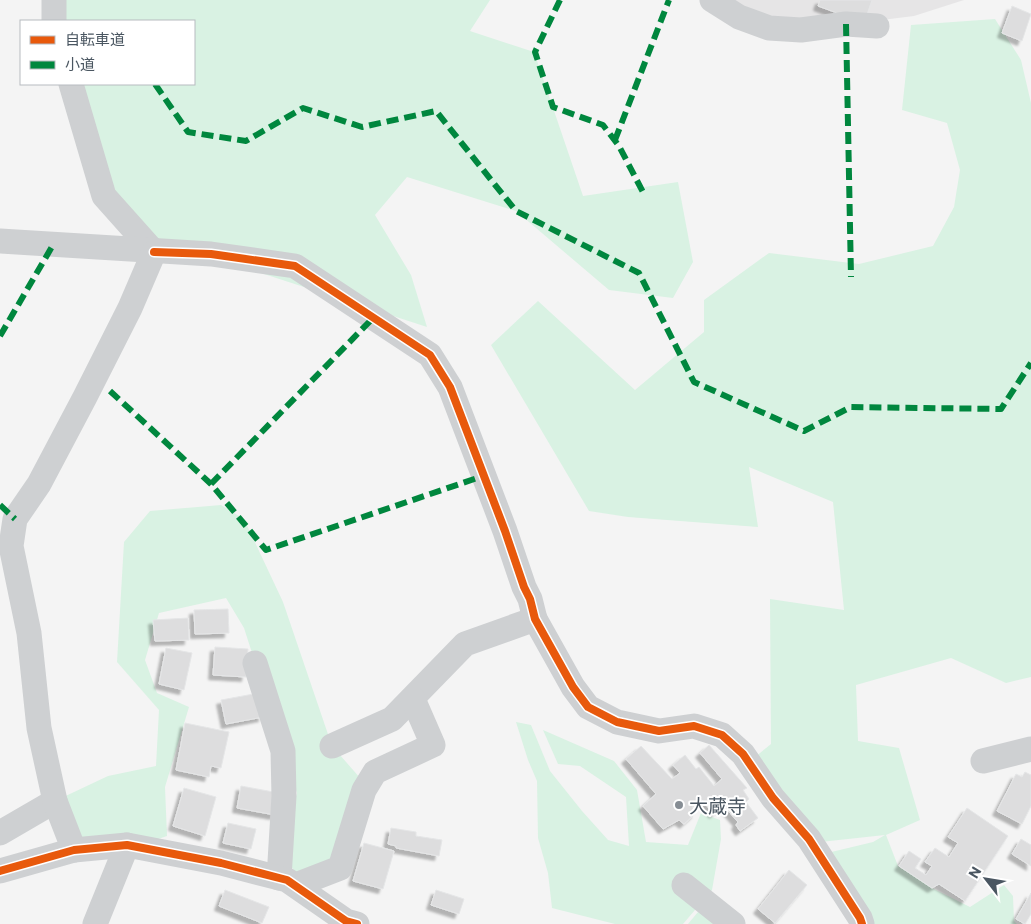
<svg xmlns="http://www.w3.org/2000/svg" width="1031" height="924" font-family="Commissioner,'Noto Sans JP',sans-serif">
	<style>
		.education { fill: #e6e5e6 }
		.green { fill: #d9f2e3 }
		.building { fill: #ddddde; stroke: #e5e6e7; filter: url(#shadow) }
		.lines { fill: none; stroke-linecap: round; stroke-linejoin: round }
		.minor { stroke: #ced0d2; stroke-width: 25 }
		.quiet { stroke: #00873e; stroke-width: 6; stroke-dasharray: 12 6; stroke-linecap: butt }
		.cycleway-casing { stroke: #fff; stroke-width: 11 }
		.cycleway { stroke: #e8590c; stroke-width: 8 }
		.poi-dot { fill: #868d94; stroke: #fff; stroke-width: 2 }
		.labels { text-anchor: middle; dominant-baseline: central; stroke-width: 4; stroke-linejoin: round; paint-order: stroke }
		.poi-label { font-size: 19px; fill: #4a5661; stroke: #fff; text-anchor: start }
	</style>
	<defs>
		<filter id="shadow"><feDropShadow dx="-4.5" dy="4.5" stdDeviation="1" flood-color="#0004"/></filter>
	</defs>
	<rect width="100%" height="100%" fill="#f4f4f4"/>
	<!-- education -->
	<polygon class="education" points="724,0 964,0 914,16 801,30"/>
	<!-- green -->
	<g class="green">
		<polygon points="58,0 490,0 470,31 534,52 583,196 678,182 693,262 673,298 609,290 516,211 407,177 375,215 411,275 427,327 196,252 154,252 100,185 71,84 194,84 194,21 58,21"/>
		<polygon points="995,19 1021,60 1031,103 1031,677 1006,683 951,658 856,685 858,741 899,748 920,820 886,835 898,866 932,888 970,907 1004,885 1013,896 1014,921 1017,924 866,924 819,855 873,842 885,835 811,843 749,762 771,744 770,599 844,610 833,502 749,467 758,527 628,517 589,511 491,345 538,301 635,390 704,332 704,300 769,253 859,264 933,246 954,207 960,170 947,123 902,110 911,25"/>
		<polygon points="221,505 244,519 283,602 332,746 361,779 349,864 304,882 281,855 297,793 244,628 226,598 159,613 145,660 157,693 189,707 165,787 167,836 137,846 74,850 55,801 108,776 156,766 159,710 117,662 124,542 150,511"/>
		<polygon points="516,722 531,725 550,771 582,811 608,840 629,846 626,797 580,766 558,764 543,730 614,761 637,790 646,842 688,845 701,813 720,820 721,839 712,890 683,924 615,924 552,908 548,873 538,838 537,781 528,760"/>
		<polygon points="703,906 724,924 688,924"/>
	</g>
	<!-- building -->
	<g class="building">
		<polygon points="820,0 872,0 864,23 818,6"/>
		<polygon points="1012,6 1031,14 1022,41 1002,33"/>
		<polygon points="228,609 229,633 195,634 194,610"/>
		<polygon points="188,618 189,640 155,641 153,620"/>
		<polygon points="215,647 248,649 246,677 213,675"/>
		<polygon points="166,648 192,653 184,690 159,684"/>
		<polygon points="259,693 263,717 226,724 221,700"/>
		<polygon points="185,723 229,732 221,768 211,766 209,777 176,770"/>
		<polygon points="709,745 747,788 743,790 749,799 746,802 758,818 740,831 736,825 738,822 723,805 714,814 700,798 692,807 696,813 684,824 679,820 663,829 643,806 656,794 626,759 641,746 672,779 680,773 673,765 685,755 696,769 699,767 714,786 722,779 700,753"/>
		<polygon points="1025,772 1031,775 1031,806 1022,824 997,811 1016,774 1022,777"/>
		<polygon points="241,786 279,793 275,815 237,808"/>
		<polygon points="184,788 216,797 205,836 173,826"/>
		<polygon points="967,808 1008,836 965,901 939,884 932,888 899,866 909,851 921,859 915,868 926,875 932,866 925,862 935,848 949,857 958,843 948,837"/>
		<polygon points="228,823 256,829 251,849 223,843"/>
		<polygon points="391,828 416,832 416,836 442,840 439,856 396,848 396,846 388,844"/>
		<polygon points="1021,839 1031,845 1031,866 1012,854"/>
		<polygon points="364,843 394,851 383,889 353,881"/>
		<polygon points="789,870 807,885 775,923 758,909"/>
		<polygon points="225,890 269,907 262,923 219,906"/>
		<polygon points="436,890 464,899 459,914 431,905"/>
		<polygon points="1031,893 1031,914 1025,924 1016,919"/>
	</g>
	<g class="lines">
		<!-- minor -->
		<g class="minor">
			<polyline points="712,0 739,17 769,28 801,30 846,24 877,26"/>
			<polyline points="54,21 54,0"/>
			<polyline points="71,84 104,196 154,252"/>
			<polyline points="0,241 211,254 295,266 430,355 450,387 505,531 524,587 530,599 535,619 573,687 588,707 617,722 659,731 694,726 722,735 743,754 773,798 809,839 860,918 862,924"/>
			<polyline points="255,663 283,751 284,796 279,878"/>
			<polyline points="332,746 392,719 465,644 535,619"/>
			<polyline points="983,761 1031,749"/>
			<polyline points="0,833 55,801"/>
			<polyline points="74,850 55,801 39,728 29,633 11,546 15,519 39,484 85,397 130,308 154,252"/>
			<polyline points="0,871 74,850 127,845 221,863 287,880 346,921 357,924"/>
			<polyline points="296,885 340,868 364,790 375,772 433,745 413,699"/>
			<polyline points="684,885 733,924"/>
			<polyline points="95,924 127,845"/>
		</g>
		<!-- quiet -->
		<g class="quiet">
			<polyline points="560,0 535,52 553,107 603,125 619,146 645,196"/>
			<polyline points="846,24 851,277"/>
			<polyline points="155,84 188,132 246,141 303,108 362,127 436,111 516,211 639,273 694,382 804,431 851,407 1001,409 1031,363"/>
			<polyline points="615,140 669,0"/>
			<polyline points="0,336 53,245"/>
			<polyline points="110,391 211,484 266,550 483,476"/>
			<polyline points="211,484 373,318"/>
			<polyline points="0,505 15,519"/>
		</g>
		<defs>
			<g id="cycleway">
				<polyline points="154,252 211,254 295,266 430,355 450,387 505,531 524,587 530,599 535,619 573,687 588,707 617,722 659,731 694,726 722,735 743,754 773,798 809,839 860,918 862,924"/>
				<polyline points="0,871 74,850 127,845 221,863 287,880 346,921 357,924"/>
			</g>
		</defs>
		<!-- cycleway casing -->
		<use href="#cycleway" class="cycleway-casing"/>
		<!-- cycleway -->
		<use href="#cycleway" class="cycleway"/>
	</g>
	<!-- markers -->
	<circle class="poi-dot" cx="679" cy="805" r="5"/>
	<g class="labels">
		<!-- poi labels -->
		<g class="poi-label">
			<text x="689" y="805">大蔵寺</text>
		</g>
	</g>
	<!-- legend -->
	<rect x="20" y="20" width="175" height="65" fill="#ffffff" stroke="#b7bbc0"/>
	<rect x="30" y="36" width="25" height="8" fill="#e8590c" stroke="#b7bbc0"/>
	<text x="65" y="45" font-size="15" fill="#4a5661">自転車道</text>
	<rect x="30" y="61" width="25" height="8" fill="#00873e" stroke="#b7bbc0"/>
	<text x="65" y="70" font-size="15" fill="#4a5661">小道</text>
	<!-- north arrow -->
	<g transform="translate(986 879) rotate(301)" stroke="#ffffff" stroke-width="4" paint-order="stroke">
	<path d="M0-4L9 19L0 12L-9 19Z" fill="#4a5661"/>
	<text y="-8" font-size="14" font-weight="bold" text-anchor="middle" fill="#4a5661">N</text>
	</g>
</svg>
